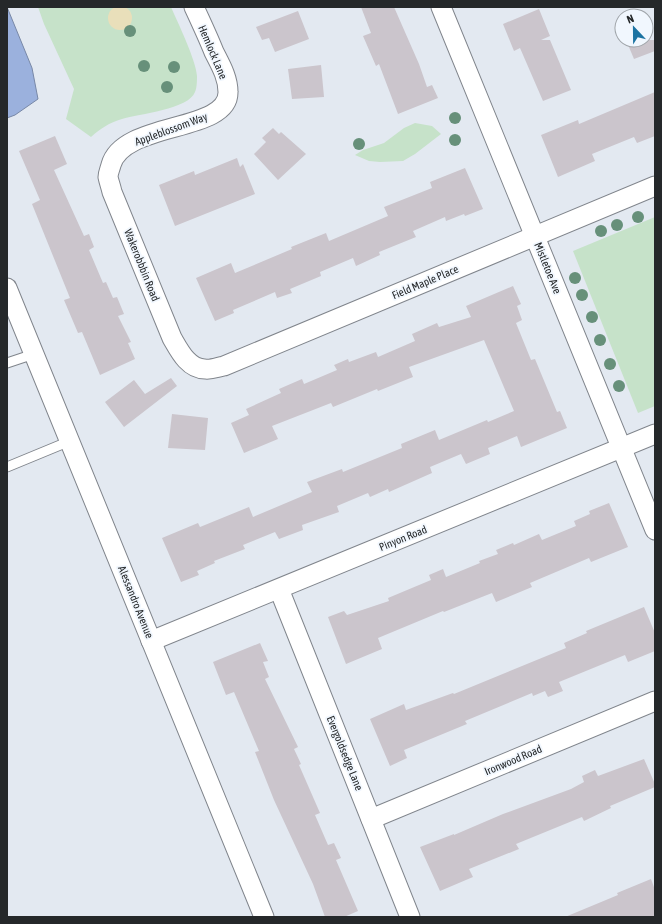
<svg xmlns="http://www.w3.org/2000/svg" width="662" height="924" font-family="'Asap Condensed',sans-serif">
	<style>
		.green { fill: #c6e2c9 }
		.sand { fill: #e9dfba }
		.water { fill: #9bb1dd; stroke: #7888a7 }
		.building { fill: #cbc5cc }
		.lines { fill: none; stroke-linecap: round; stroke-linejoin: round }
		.service-casing { stroke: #80858c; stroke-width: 11 }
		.minor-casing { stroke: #80858c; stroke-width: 21 }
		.service { stroke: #fff; stroke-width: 9 }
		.minor { stroke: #fff; stroke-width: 19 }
		.tree { fill: #67907a }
		.labels { text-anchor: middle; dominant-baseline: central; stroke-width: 3.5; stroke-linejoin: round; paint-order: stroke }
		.street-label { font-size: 11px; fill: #25282a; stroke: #f1f7fe }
	</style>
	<rect width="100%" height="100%" fill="#e3e9f1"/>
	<!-- green -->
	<g class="green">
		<path d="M 38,7 L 171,7 C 178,23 196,60 197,76 C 197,80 197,88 195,92 C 189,109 139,114 122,119 C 109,123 101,128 91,137 L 66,119 L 74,89 L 44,24 Z"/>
		<polygon points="415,123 432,126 441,134 415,154 403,161 380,162 369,161 355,155 363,150 384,143 404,128"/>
		<polygon points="655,217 655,406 638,413 573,251"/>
	</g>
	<!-- sand -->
	<circle class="sand" cx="120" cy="18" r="12"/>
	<!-- water -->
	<polygon class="water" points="7,7 32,68 38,99 15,115 7,118"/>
	<!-- building -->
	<g class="building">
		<polygon points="361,7 394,7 419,64 427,87 432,85 438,98 398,114 379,64 376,66 363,36 371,33"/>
		<polygon points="539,9 550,36 541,40 550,40 571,90 543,101 520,48 514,51 503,24"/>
		<polygon points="298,11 309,39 275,52 269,38 262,40 256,27"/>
		<polygon points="626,40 655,40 655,51 634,59"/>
		<polygon points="321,65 324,97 292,99 288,69"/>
		<polygon points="655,92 655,136 637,143 634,137 592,154 595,161 558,177 541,135 578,120 579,124"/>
		<polygon points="273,128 279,134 281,132 306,154 278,180 254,154 266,142 262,138"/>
		<polygon points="55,136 67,164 54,170 84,236 89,234 94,247 89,250 103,283 106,282 113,298 117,297 124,314 118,316 131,342 128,343 135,359 100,375 82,332 78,333 64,300 70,298 32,204 40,200 19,151"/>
		<polygon points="237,158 240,167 243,164 255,194 175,226 159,185 194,171 195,175"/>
		<polygon points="465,168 483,209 465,216 464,214 446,221 445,217 413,231 416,237 379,252 380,255 356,266 353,258 320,272 321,276 290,289 292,293 277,298 275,292 233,310 234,313 215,321 196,278 231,263 235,273 292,249 291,247 326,233 329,241 388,216 384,207 432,188 430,182"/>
		<polygon points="513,286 521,304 517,306 522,320 516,323 531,360 535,359 557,412 560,411 567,428 521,447 517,436 488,448 490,454 466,464 461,454 430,467 432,473 389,492 388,489 370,497 368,493 337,506 339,512 302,525 303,530 279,539 275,532 243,545 245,549 214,561 215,563 197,571 199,575 181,582 162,538 198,523 200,527 249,507 253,517 312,492 307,482 342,469 343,472 402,448 401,444 435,430 439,440 487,420 488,422 514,411 484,340 409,367 413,377 378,391 377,389 333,407 331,403 272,426 278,439 244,453 231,423 249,415 246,409 281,393 279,389 302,379 304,384 337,370 334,365 348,359 349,362 376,352 378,357 415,341 412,334 437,323 439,327 471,317 466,306"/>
		<polygon points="171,378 177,386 124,427 105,402 134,380 145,394"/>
		<polygon points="172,414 208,418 205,450 168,448"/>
		<polygon points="609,503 628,547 591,562 589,558 530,583 532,587 496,602 492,593 444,612 443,611 378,638 382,649 346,664 328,617 344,611 347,615 389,601 388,598 431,580 429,575 443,569 446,577 480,563 479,561 498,554 496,550 513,543 514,545 539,534 542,540 576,526 574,521 590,514 589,511"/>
		<polygon points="644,607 655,633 655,651 628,662 625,655 559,682 563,691 548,697 545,691 533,696 532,693 465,721 467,724 404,750 407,758 390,766 370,719 404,704 406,710 453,693 454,694 566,648 564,643 587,633 586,631"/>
		<polygon points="260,643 268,661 263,662 269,677 265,679 298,747 294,749 301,764 299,765 320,813 315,815 328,845 334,843 341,858 336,860 358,911 344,917 325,917 313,884 274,800 255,752 259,751 234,692 226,695 213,662"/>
		<polygon points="644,759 655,784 655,787 610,806 611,808 584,821 582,817 516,844 519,849 469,869 473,877 440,891 420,847 454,834 454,835 503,814 571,789 584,782 582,776 595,770 598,776"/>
		<polygon points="651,879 655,890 655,917 565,917 618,895 617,893"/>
	</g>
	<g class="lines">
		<defs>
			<g id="service">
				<polyline points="7,363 34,354"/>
				<polyline points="7,467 70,441"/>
			</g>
			<g id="minor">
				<path d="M 194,7 C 201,22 208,37 214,52 C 220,64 228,77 228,92 C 229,133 123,121 111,165 C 110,169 108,173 108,177 C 109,182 111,187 112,192 L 172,338 C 179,350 188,369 205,369 C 211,370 218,367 224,366 L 655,186"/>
				<polyline points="441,7 655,530"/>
				<polyline points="7,288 264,917"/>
				<polyline points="279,589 410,917"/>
				<polyline points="151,641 655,434"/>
				<polyline points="371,819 655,701"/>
			</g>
		</defs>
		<!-- service casing -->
		<use href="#service" class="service-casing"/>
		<!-- minor casing -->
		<use href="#minor" class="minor-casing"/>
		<!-- service -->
		<use href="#service" class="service"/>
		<!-- minor -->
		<use href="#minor" class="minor"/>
	</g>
	<!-- trees -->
	<g class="tree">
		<circle cx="130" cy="31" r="6"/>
		<circle cx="144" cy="66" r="6"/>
		<circle cx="174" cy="67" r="6"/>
		<circle cx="167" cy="87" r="6"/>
		<circle cx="455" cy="118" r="6"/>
		<circle cx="455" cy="140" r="6"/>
		<circle cx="359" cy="144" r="6"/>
		<circle cx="638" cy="217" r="6"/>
		<circle cx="617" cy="225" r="6"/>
		<circle cx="601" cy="231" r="6"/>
		<circle cx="575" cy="278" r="6"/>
		<circle cx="582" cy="295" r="6"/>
		<circle cx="592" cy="317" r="6"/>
		<circle cx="600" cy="340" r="6"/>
		<circle cx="610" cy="364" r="6"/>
		<circle cx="619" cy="386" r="6"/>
	</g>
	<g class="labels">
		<!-- street labels -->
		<g class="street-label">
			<text transform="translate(213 52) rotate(67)">Hemlock Lane</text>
			<text transform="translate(171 129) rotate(-20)">Appleblossom Way</text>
			<text transform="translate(142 265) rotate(68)">Wakerobbbin Road</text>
			<text transform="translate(548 268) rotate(68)">Mistletoe Ave</text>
			<text transform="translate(425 282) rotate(-23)">Field Maple Place</text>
			<text transform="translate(403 538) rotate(-22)">Pinyon Road</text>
			<text transform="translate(136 602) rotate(68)">Alessandro Avenue</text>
			<text transform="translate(345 753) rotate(68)">Evergoldsedge Lane</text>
			<text transform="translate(513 760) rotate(-23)">Ironwood Road</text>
		</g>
	</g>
	<!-- border -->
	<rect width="662" height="924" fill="none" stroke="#25282a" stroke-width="16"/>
	<!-- north arrow -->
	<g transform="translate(634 28) rotate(338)"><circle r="19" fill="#f1f7fe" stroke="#9fa4a9"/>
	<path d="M0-3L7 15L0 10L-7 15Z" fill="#1c73a2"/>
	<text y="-6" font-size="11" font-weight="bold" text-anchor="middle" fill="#25282a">N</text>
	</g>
</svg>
